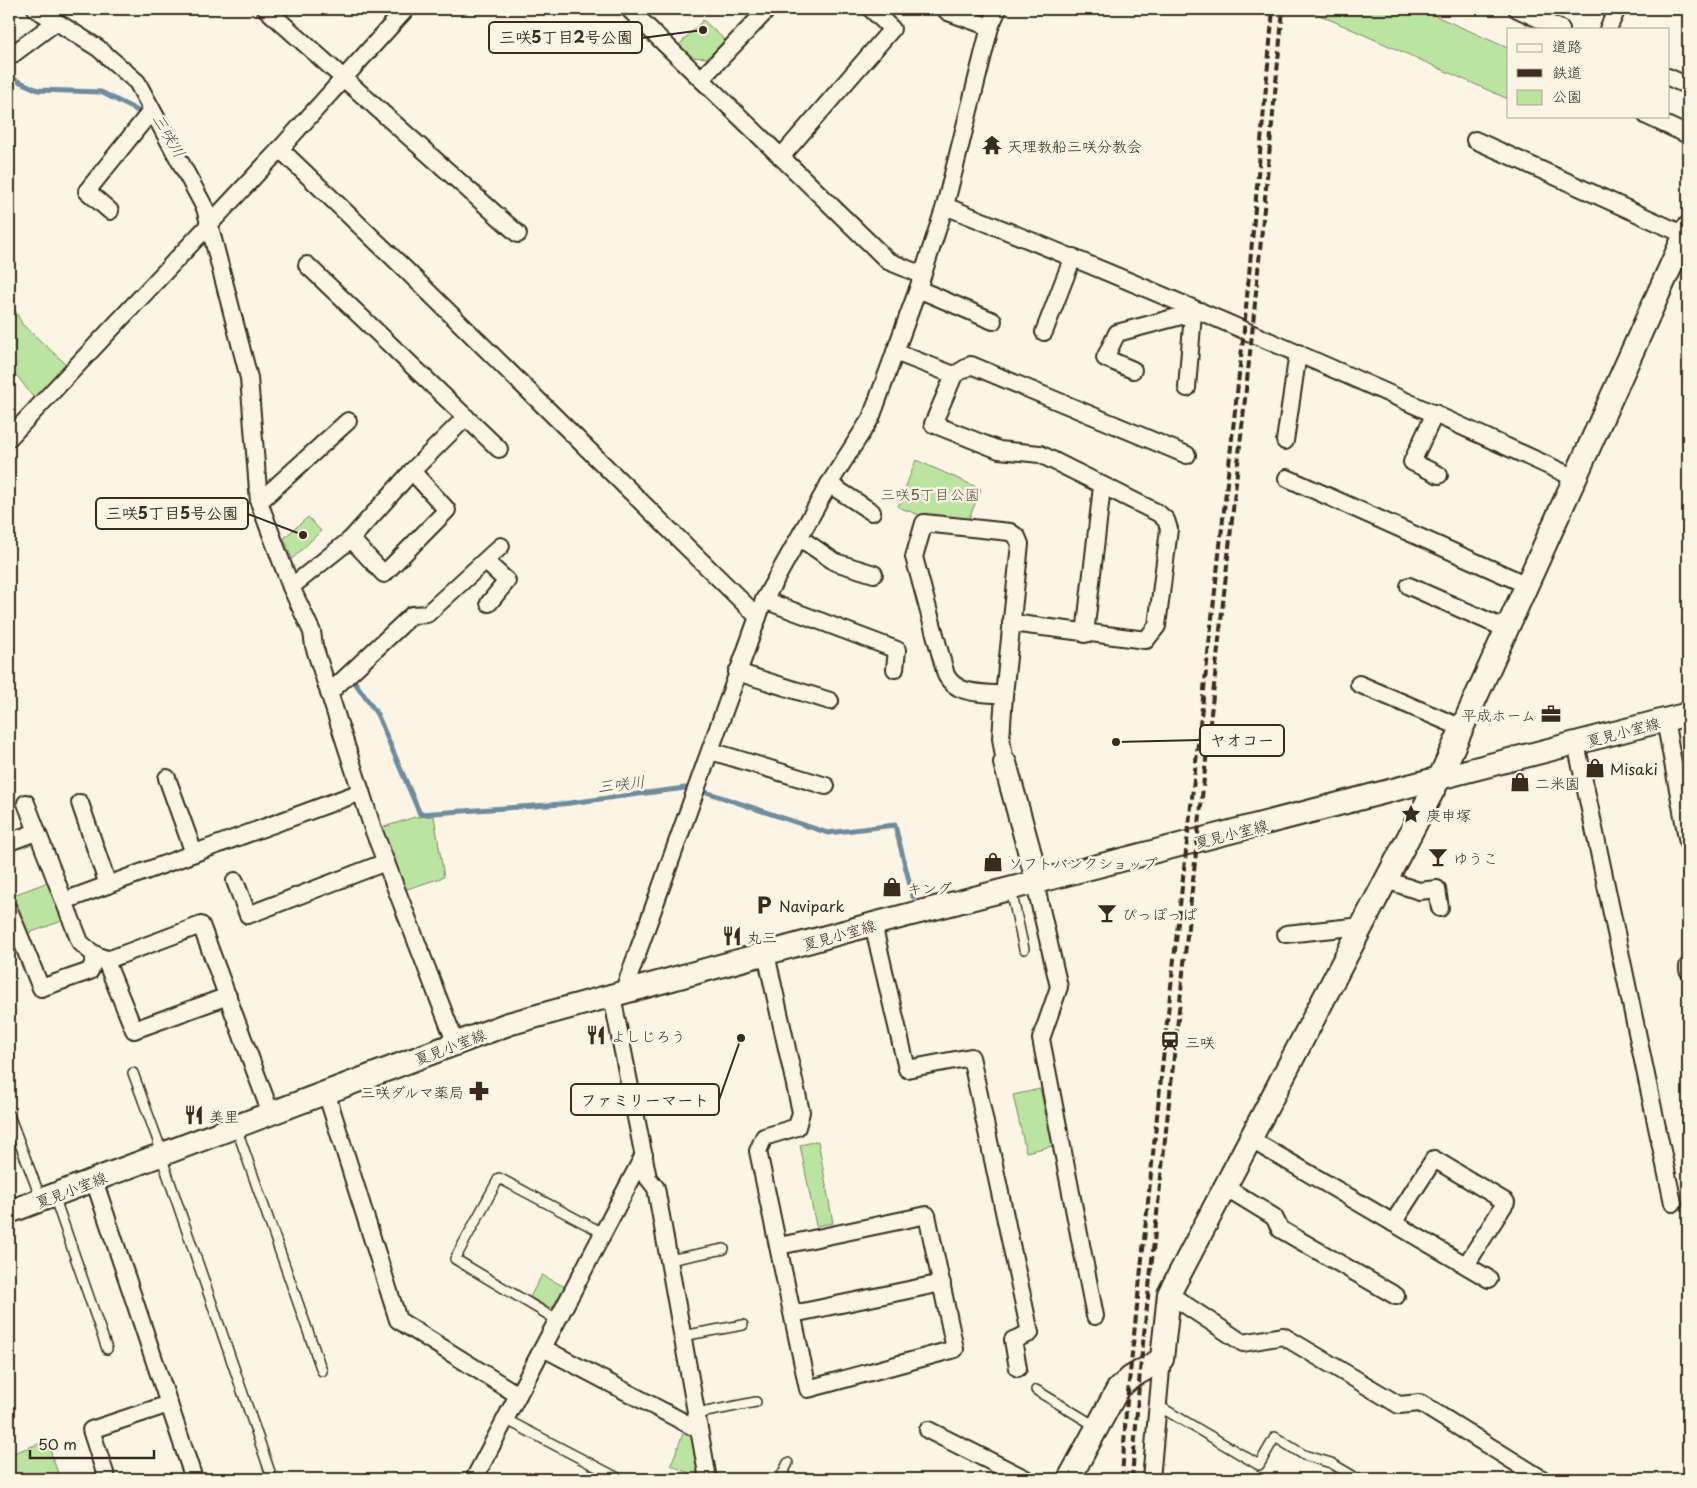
<svg xmlns="http://www.w3.org/2000/svg" width="1697" height="1488" font-family="'Playpen Sans','Klee One',sans-serif">
	<style>
		.green { fill: #bae4a0; stroke: #7a875f }
		.lines { fill: none; stroke-linecap: round; stroke-linejoin: round }
		.stream { stroke: #6e8c9d; stroke-width: 5 }
		.lane-casing { stroke: #3b2a1e; stroke-width: 12 }
		.street-casing { stroke: #3b2a1e; stroke-width: 20 }
		.secondary-casing { stroke: #3b2a1e; stroke-width: 26 }
		.lane { stroke: #fcf5e5; stroke-width: 9 }
		.street { stroke: #fcf5e5; stroke-width: 16 }
		.secondary { stroke: #fcf5e5; stroke-width: 22 }
		.rail { stroke: #3b2a1e; stroke-width: 4; stroke-dasharray: 8 4; stroke-linecap: butt }
		.labels { text-anchor: middle; dominant-baseline: central; stroke-width: 5; stroke-linejoin: round; paint-order: stroke }
		.poi-label { font-size: 15px; fill: #3b2a1e; stroke: #fcf5e5; text-anchor: start }
		.park-label { font-size: 15px; fill: #5b583e; stroke: #fcf5e5 }
		.street-label { font-size: 15px; fill: #3b2a1e; stroke: #fcf5e5 }
		.water-label { font-size: 16px; font-style: italic; fill: #505353; stroke: #fcf5e5 }
		.leader { fill: none; stroke: #3b2a1e; stroke-width: 2 }
		.callout-dot { fill: #3b2a1e; stroke: #fcf5e5; stroke-width: 2 }
		.callout { fill: #fcf5e5; stroke: #3b2a1e; stroke-width: 2 }
		.callout-label { font-size: 16px; text-anchor: middle; font-weight: bold; fill: #3b2a1e }
	</style>
	<rect width="100%" height="100%" fill="#fcf5e5"/>
	<filter id="ink" filterUnits="userSpaceOnUse"><feTurbulence type="fractalNoise" baseFrequency=".02" numOctaves="2"/><feDisplacementMap in="SourceGraphic" scale="10" xChannelSelector="R" yChannelSelector="G"/><feConvolveMatrix kernelMatrix="1 2 1 2 8 2 1 2 1" color-interpolation-filters="sRGB"/></filter>
	<g filter="url(#ink)">
		<!-- green -->
		<g class="green">
			<polygon points="1306,9 1420,9 1508,48 1508,99"/>
			<polygon points="703,20 725,40 708,58 690,57 678,46"/>
			<polygon points="9,298 22,324 68,366 36,401 18,377 9,369"/>
			<polygon points="916,460 981,489 968,521 922,516 898,507"/>
			<polygon points="308,517 321,531 292,559 284,538"/>
			<polygon points="434,816 444,877 404,890 381,828 415,817"/>
			<polygon points="48,882 62,921 26,934 11,896"/>
			<polygon points="1040,1089 1053,1146 1026,1152 1013,1095"/>
			<polygon points="818,1141 833,1223 816,1226 800,1145"/>
			<polygon points="542,1275 567,1288 558,1306 550,1308 530,1297"/>
			<polygon points="684,1431 692,1435 701,1479 671,1465"/>
			<polygon points="47,1441 60,1479 9,1479 10,1454"/>
		</g>
		<g class="lines">
			<!-- stream -->
			<g class="stream">
				<polyline points="9,77 38,90 101,92 144,114"/>
				<polyline points="354,681 377,714 420,814 562,804 685,788 706,792 828,833 895,825 913,897"/>
			</g>
			<defs>
				<g id="lane">
					<polyline points="1011,890 1024,949"/>
					<polyline points="133,1073 158,1141 161,1156 270,1472"/>
					<polyline points="9,1115 41,1199"/>
					<polyline points="236,1127 322,1371"/>
					<polyline points="54,1196 107,1349"/>
					<polyline points="669,1260 724,1249"/>
					<polyline points="557,1320 455,1259 499,1178 603,1233"/>
					<polyline points="682,1336 743,1325"/>
					<polyline points="1036,1390 1097,1427"/>
					<polyline points="1157,1405 1259,1465 1275,1437 1304,1455 1331,1463 1358,1479"/>
					<polyline points="696,1414 756,1402"/>
					<polyline points="505,1419 620,1479"/>
					<polyline points="780,1479 788,1463"/>
				</g>
				<g id="street">
					<polyline points="36,9 98,48 137,82 205,208 249,378 259,502 291,587 312,632 314,646 373,829 456,1044"/>
					<polyline points="266,9 518,234"/>
					<polyline points="629,9 888,261 922,275"/>
					<polyline points="945,9 948,12 990,27"/>
					<polyline points="1517,9 1561,29"/>
					<polyline points="1608,29 1617,9"/>
					<polyline points="9,57 56,22"/>
					<polyline points="1668,77 1688,86"/>
					<polyline points="701,79 768,9"/>
					<polyline points="1647,116 1688,135"/>
					<polyline points="1475,140 1685,235"/>
					<polyline points="280,149 406,270 758,617"/>
					<polyline points="781,157 892,29 871,9"/>
					<path d="M 945,206 C 1158,291 1367,382 1575,478"/>
					<polyline points="110,211 87,191 152,110"/>
					<polyline points="307,265 499,449"/>
					<polyline points="918,289 993,321"/>
					<polyline points="1044,332 1073,257"/>
					<polyline points="895,352 954,375"/>
					<polyline points="1133,370 1105,358 1117,333 1200,311"/>
					<polyline points="1187,388 1193,313"/>
					<polyline points="1435,413 1412,462 1439,475"/>
					<polyline points="9,438 280,149 406,9"/>
					<polyline points="1285,441 1298,353"/>
					<polyline points="1287,478 1527,585"/>
					<polyline points="829,484 872,512"/>
					<polyline points="259,502 348,421"/>
					<polyline points="800,538 835,562 874,574"/>
					<polyline points="351,539 384,574 447,510 412,471"/>
					<polyline points="486,562 507,581 489,603"/>
					<polyline points="1409,586 1506,629"/>
					<polyline points="291,587 351,539 412,471 466,417"/>
					<polyline points="764,600 897,650 895,669"/>
					<polyline points="1011,623 1146,640 1157,626 1169,529 1166,520 1158,513 1040,454 999,450 933,424 954,375 971,365 1187,455"/>
					<polyline points="1085,634 1102,487"/>
					<polyline points="737,672 830,701"/>
					<polyline points="1359,684 1462,728"/>
					<polyline points="329,693 412,615 427,614 501,546"/>
					<path d="M 1004,695 C 983,692 957,696 946,675 L 914,557 L 924,523 L 1010,532 L 1017,537 L 1020,544 L 1004,695 L 1001,738 L 1005,763"/>
					<polyline points="1665,720 1688,843"/>
					<polyline points="1576,743 1673,1203"/>
					<polyline points="711,751 826,786"/>
					<polyline points="167,778 194,853"/>
					<path d="M 26,803 L 80,942 C 88,950 97,958 110,959 L 201,925 L 271,1114"/>
					<polyline points="80,803 108,885"/>
					<polyline points="9,842 36,832"/>
					<polyline points="1386,880 1419,891 1437,889 1440,908"/>
					<polyline points="235,881 248,915 386,862"/>
					<polyline points="1035,883 1059,987 1041,1039 1095,1316"/>
					<polyline points="64,901 361,792"/>
					<polyline points="9,910 41,988 90,971 96,955"/>
					<polyline points="873,924 907,1069 971,1057 1030,1333 1013,1340 1018,1368"/>
					<polyline points="1286,934 1362,926"/>
					<polyline points="766,954 801,1112 797,1127 764,1137 758,1151 808,1389 955,1349 927,1215 779,1246"/>
					<polyline points="105,959 134,1030 228,996"/>
					<polyline points="1688,966 1688,970"/>
					<polyline points="623,993 764,600 829,484 871,418 918,289 945,206 990,27 998,9"/>
					<polyline points="612,996 648,1178 656,1188 708,1479"/>
					<polyline points="326,1092 398,1320 518,1395"/>
					<polyline points="1250,1139 1489,1279"/>
					<polyline points="94,1180 194,1479"/>
					<polyline points="1225,1187 1274,1217 1280,1229 1396,1296"/>
					<polyline points="1393,1223 1434,1159 1506,1202 1466,1265"/>
					<polyline points="1169,1294 1243,1343 1283,1336 1399,1405 1420,1403 1542,1479"/>
					<polyline points="793,1314 942,1283"/>
					<polyline points="543,1348 699,1430"/>
					<polyline points="928,1430 1026,1479"/>
					<polyline points="107,1479 91,1430 169,1404"/>
					<polyline points="474,1479 644,1155"/>
					<polyline points="1151,1479 1162,1359"/>
				</g>
				<g id="secondary">
					<polyline points="1005,763 1038,883"/>
					<polyline points="9,1212 508,1024 873,924 1688,714"/>
					<polyline points="1069,1479 1118,1389 1130,1378 1162,1359 1169,1294 1439,779 1688,228"/>
				</g>
			</defs>
			<!-- lane casing -->
			<use href="#lane" class="lane-casing"/>
			<!-- street casing -->
			<use href="#street" class="street-casing"/>
			<!-- secondary casing -->
			<use href="#secondary" class="secondary-casing"/>
			<!-- lane -->
			<use href="#lane" class="lane"/>
			<!-- street -->
			<use href="#street" class="street"/>
			<!-- secondary -->
			<use href="#secondary" class="secondary"/>
			<!-- rail -->
			<g class="rail">
				<polyline points="1122,1479 1126,1411 1165,1040 1244,330 1273,9"/>
				<polyline points="1132,1479 1140,1371 1252,334 1283,9"/>
			</g>
		</g>
	</g>
	<!-- icons -->
	<defs>
		<symbol id="temple-bare" viewBox="-9 -9 18 18"><path d="M0-6L5-2H3V0L6.5 2.5H4V6H1.5V3h-3V6H-4V2.5H-6.5L-3 0V-2H-5Z" fill="#3b2a1e" stroke="#fcf5e5" stroke-width="2.5" paint-order="stroke"/></symbol>
		<symbol id="office-bare" viewBox="-9 -9 18 18"><path d="M-6-3h4V-5.5h4V-3h4V5H-6ZM-1-4.5V-3h2v-1.5ZM-6 0V1H6V0Z" fill="#3b2a1e" stroke="#fcf5e5" stroke-width="2.5" paint-order="stroke"/></symbol>
		<symbol id="shop-bare" viewBox="-9 -9 18 18"><path d="M-5-2.5h2.3a2.7 3.5 0 0 1 5.4 0H5L5.5 6h-11ZM-1.5-2.5h3a1.5 2.3 0 0 0-3 0Z" fill="#3b2a1e" stroke="#fcf5e5" stroke-width="2.5" paint-order="stroke"/></symbol>
		<symbol id="sight-bare" viewBox="-9 -9 18 18"><path d="M0-6L1.8-2.2L6-1.7L2.9 1.2L3.7 5.4L0 3.3L-3.7 5.4L-2.9 1.2L-6-1.7L-1.8-2.2Z" fill="#3b2a1e" stroke="#fcf5e5" stroke-width="2.5" paint-order="stroke"/></symbol>
		<symbol id="bar-bare" viewBox="-9 -9 18 18"><path d="M-6-5H6L.8 .8V4.5H3.5V6h-7V4.5H-.8V.8Z" fill="#3b2a1e" stroke="#fcf5e5" stroke-width="2.5" paint-order="stroke"/></symbol>
		<symbol id="parking-bare" viewBox="-9 -9 18 18"><path d="M-3.5-5.5H1a3.5 3.5 0 0 1 0 7H-1V5.5H-3.5ZM-1-3.4V-.6H.8a1.4 1.4 0 0 0 0-2.8Z" fill="#3b2a1e" stroke="#fcf5e5" stroke-width="2.5" paint-order="stroke"/></symbol>
		<symbol id="restaurant-bare" viewBox="-9 -9 18 18"><path d="M-5-6h1v4h1v-4h1v4h1v-4h1v5L-1.5 .5V6h-2V.5L-5-1ZM5-6V6H3V1.5H1.5Q1.5-4 5-6Z" fill="#3b2a1e" stroke="#fcf5e5" stroke-width="2.5" paint-order="stroke"/></symbol>
		<symbol id="station-bare" viewBox="-9 -9 18 18"><path d="M-3-6H3Q5-6 5-4V2Q5 4 3 4L4.5 6H3L1.5 4h-3L-3 6H-4.5L-3 4Q-5 4-5 2V-4Q-5-6-3-6ZM-3.5-4v3h7v-3ZM-3.5 1v1.5H-2V1ZM2 1v1.5H3.5V1Z" fill="#3b2a1e" stroke="#fcf5e5" stroke-width="2.5" paint-order="stroke"/></symbol>
		<symbol id="pharmacy-bare" viewBox="-9 -9 18 18"><path d="M-2-6h4v4h4v4h-4v4h-4v-4h-4v-4h4Z" fill="#3b2a1e" stroke="#fcf5e5" stroke-width="2.5" paint-order="stroke"/></symbol>
	</defs>
	<g fill-rule="evenodd">
		<use href="#temple-bare" x="978" y="131" width="28" height="28"/>
		<use href="#office-bare" x="1537" y="700" width="28" height="28"/>
		<use href="#shop-bare" x="1581" y="754" width="28" height="28"/>
		<use href="#shop-bare" x="1506" y="768" width="28" height="28"/>
		<use href="#sight-bare" x="1397" y="800" width="28" height="28"/>
		<use href="#bar-bare" x="1424" y="843" width="28" height="28"/>
		<use href="#shop-bare" x="979" y="848" width="28" height="28"/>
		<use href="#shop-bare" x="878" y="873" width="28" height="28"/>
		<use href="#parking-bare" x="750" y="891" width="28" height="28"/>
		<use href="#bar-bare" x="1093" y="899" width="28" height="28"/>
		<use href="#restaurant-bare" x="718" y="922" width="28" height="28"/>
		<use href="#restaurant-bare" x="582" y="1021" width="28" height="28"/>
		<use href="#station-bare" x="1156" y="1027" width="28" height="28"/>
		<use href="#pharmacy-bare" x="465" y="1077" width="28" height="28"/>
		<use href="#restaurant-bare" x="180" y="1101" width="28" height="28"/>
	</g>
	<g class="labels">
		<!-- poi labels -->
		<g class="poi-label">
			<text x="1007" y="145">天理教船三咲分教会</text>
			<text x="1536" y="714" text-anchor="end">平成ホーム</text>
			<text x="1610" y="768">Misaki</text>
			<text x="1535" y="782">二米園</text>
			<text x="1426" y="814">庚申塚</text>
			<text x="1453" y="857">ゆうこ</text>
			<text x="1008" y="862">ソフトバンクショップ</text>
			<text x="907" y="887">キング</text>
			<text x="779" y="905">Navipark</text>
			<text x="1122" y="913">ぴっぽっぱ</text>
			<text x="747" y="936">丸三</text>
			<text x="611" y="1035">よしじろう</text>
			<text x="1185" y="1041">三咲</text>
			<text x="464" y="1091" text-anchor="end">三咲ダルマ薬局</text>
			<text x="209" y="1115">美里</text>
		</g>
		<!-- park labels -->
		<g class="park-label">
			<text x="930" y="493">三咲5丁目公園</text>
		</g>
		<!-- street labels -->
		<g class="street-label">
			<text transform="translate(1623 731) rotate(-15)">夏見小室線</text>
			<text transform="translate(1231 833) rotate(-14)">夏見小室線</text>
			<text transform="translate(839 934) rotate(-16)">夏見小室線</text>
			<text transform="translate(450 1046) rotate(-21)">夏見小室線</text>
			<text transform="translate(71 1189) rotate(-21)">夏見小室線</text>
		</g>
		<!-- water labels -->
		<g class="water-label">
			<text transform="translate(170 135) rotate(59)">三咲川</text>
			<text transform="translate(621 783) rotate(-7)">三咲川</text>
		</g>
	</g>
	<!-- callouts -->
	<path class="leader" d="M703 30L642 38M303 535L248 514M1116 742L1200 740M741 1038L719 1100"/>
	<g class="callout-dot">
		<circle cx="703" cy="30" r="5"/>
		<circle cx="303" cy="535" r="5"/>
		<circle cx="1116" cy="742" r="5"/>
		<circle cx="741" cy="1038" r="5"/>
	</g>
	<g class="callout">
		<rect x="489" y="22" width="153" height="31" rx="5"/>
		<rect x="96" y="498" width="152" height="31" rx="5"/>
		<rect x="1200" y="725" width="84" height="31" rx="5"/>
		<rect x="571" y="1084" width="148" height="31" rx="5"/>
	</g>
	<g class="callout-label">
		<text x="566" y="43">三咲5丁目2号公園</text>
		<text x="172" y="519">三咲5丁目5号公園</text>
		<text x="1242" y="746">ヤオコー</text>
		<text x="645" y="1106">ファミリーマート</text>
	</g>
	<!-- margin -->
	<rect width="1697" height="1488" fill="none" stroke="#fcf5e5" stroke-width="30"/>
	<rect x="15" y="15" width="1667" height="1458" fill="none" stroke="#3b2a1e" stroke-width="2" filter="url(#ink)"/>
	<!-- legend -->
	<rect x="1507" y="28" width="162" height="90" fill="#fcf5e5" stroke="#afa495"/>
	<rect x="1517" y="44" width="25" height="8" fill="#fcf5e5" stroke="#afa495"/>
	<text x="1552" y="52" font-size="15" fill="#3b2a1e">道路</text>
	<rect x="1517" y="69" width="25" height="8" fill="#3b2a1e" stroke="#afa495"/>
	<text x="1552" y="78" font-size="15" fill="#3b2a1e">鉄道</text>
	<rect x="1517" y="90" width="25" height="15" fill="#bae4a0" stroke="#afa495"/>
	<text x="1552" y="102" font-size="15" fill="#3b2a1e">公園</text>
	<!-- scale -->
	<path d="M30 1450v8h124v-8" fill="none" stroke="#3b2a1e" stroke-width="2.5"/>
	<text x="38" y="1450" font-size="15" fill="#3b2a1e" stroke="#fcf5e5" stroke-width="4" paint-order="stroke">50 m</text>
</svg>
